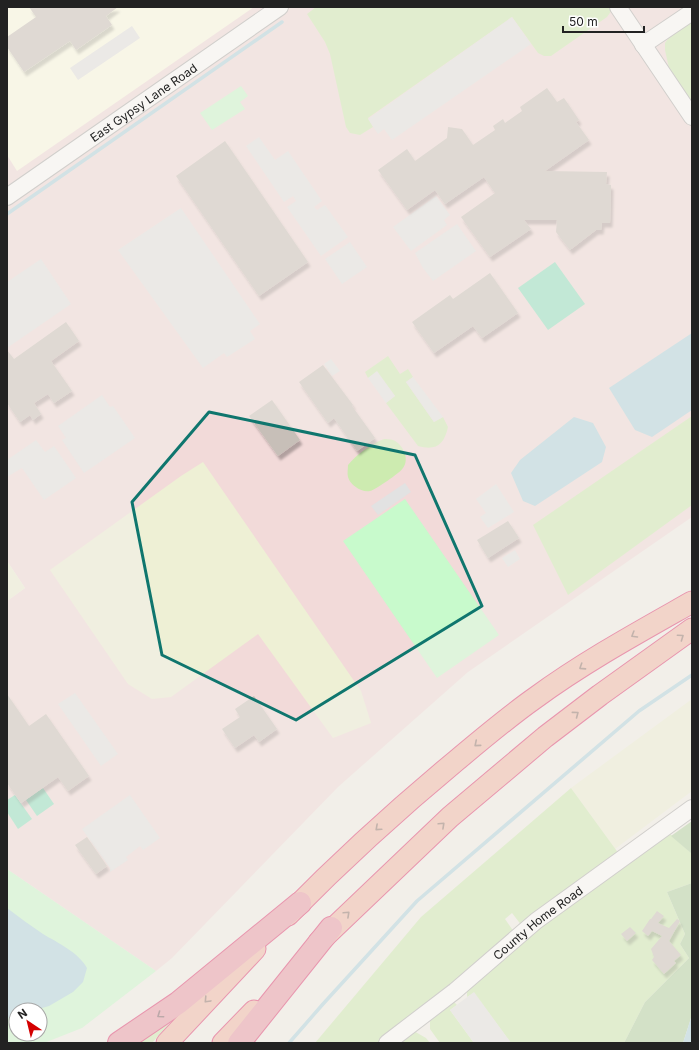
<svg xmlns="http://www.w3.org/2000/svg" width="699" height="1050" font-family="Inter,sans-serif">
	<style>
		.commercial { fill: #f2dad9 }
		.education { fill: #ffffe5 }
		.farmland { fill: #eef0d5 }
		.grass { fill: #cdebb0 }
		.forest { fill: #add19e }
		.park { fill: #c8facc; fill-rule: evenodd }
		.pitch { fill: #88e0be }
		.parking { fill: #e2e2e2 }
		.water { fill: #aad3df }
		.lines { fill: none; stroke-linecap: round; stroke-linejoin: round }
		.stream { stroke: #aad3df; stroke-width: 3.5 }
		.building { fill: #c7bfb8; filter: url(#shadow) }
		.tertiary-casing { stroke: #a9a9a9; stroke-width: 18 }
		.trunk-casing { stroke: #dc2a67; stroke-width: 23 }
		.motorway-casing { stroke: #dc2a67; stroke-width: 24 }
		.tertiary { stroke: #fff; stroke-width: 16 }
		.trunk { stroke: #f2b4a3; stroke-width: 21 }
		.motorway { stroke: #e892a2; stroke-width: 22 }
		.oneway { stroke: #8a6b62 }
		.oneway2 { stroke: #7b545c }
		.marked { fill: none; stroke: #0f766e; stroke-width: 3; stroke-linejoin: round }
		.labels { text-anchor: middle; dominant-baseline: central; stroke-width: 3; stroke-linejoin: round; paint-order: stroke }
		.street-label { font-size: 12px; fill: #222; stroke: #fff }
	</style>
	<defs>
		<filter id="shadow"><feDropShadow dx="2.5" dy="4.5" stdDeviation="1" flood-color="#0004"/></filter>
	</defs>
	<rect width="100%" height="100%" fill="#f2efe9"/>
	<!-- commercial -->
	<polygon class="commercial" points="7,7 692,7 692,517 468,672 338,787 172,958 156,971 7,869 7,601 25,588 7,561"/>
	<!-- education -->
	<polygon class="education" points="7,7 254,7 17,171 7,155"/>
	<!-- farmland -->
	<g class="farmland">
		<polygon points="203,462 361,691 371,723 333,738 258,634 171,697 152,699 128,684 50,570 181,476"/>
		<polygon points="7,561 25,588 7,601"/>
		<polygon points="692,699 692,791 615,849 571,788"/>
	</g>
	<!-- grass -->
	<g class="grass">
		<polygon points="316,7 609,7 612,10 607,17 551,56 544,56 538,53 512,17 368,118 373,127 360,135 350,133 346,127 330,54 325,42 307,14"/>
		<polygon points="692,19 692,107 670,73 665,50 665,43 673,32"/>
		<path d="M 388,356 L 400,374 L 408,369 L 413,377 L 406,382 L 434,422 L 443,417 L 448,427 C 444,445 436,451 418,446 L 386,403 L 395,396 L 377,372 L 368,378 L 365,372 Z"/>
		<polygon points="692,416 692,505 568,595 533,525"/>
		<path d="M 384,439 C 387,439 390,439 393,440 C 403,444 410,459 403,468 C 400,473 375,490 370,491 C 362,493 350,485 348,477 C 347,473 348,469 348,465 C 357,454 371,444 384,439 Z"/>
		<polygon points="571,788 619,854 522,926 512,913 505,919 514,932 440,996 377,1043 315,1043 421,917"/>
		<polygon points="668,832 692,854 692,883 667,892 685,934 680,944 689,958 645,1002 624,1043 511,1043 474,993 467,997 467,988 541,925"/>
		<polygon points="452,1000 457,1005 450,1010 474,1043 440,1043 430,1029 430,1017"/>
		<polygon points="167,1023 168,1025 152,1043 131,1043"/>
		<polygon points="412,1030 426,1038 430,1043 395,1043"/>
	</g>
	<!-- forest -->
	<g class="forest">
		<polygon points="692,821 692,854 671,836"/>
		<polygon points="692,883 692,1015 683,1043 624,1043 645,1002 689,958 680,944 685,934 667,892"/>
	</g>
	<!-- park -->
	<g class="park">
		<polygon points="241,86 248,96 240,102 245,109 212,130 200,113"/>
		<polygon points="405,499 499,635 437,678 343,541"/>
		<path d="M 7,869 L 156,971 L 82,1028 L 44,1043 L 7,1043 ZM 16,1010 L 40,1010 L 40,1034 L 16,1034 Z"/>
	</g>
	<!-- pitch -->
	<g class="pitch">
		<polygon points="555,262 585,304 548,330 518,288"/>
		<polygon points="43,788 54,804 37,816 26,800"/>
		<polygon points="15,795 32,819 18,829 7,812 7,800"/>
	</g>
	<!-- parking -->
	<g class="parking">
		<polygon points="512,17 531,44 392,140 384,129 378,134 368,119"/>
		<polygon points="132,26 140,38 78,80 70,68"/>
		<polygon points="259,137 275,160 288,151 322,201 314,207 317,210 325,205 348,237 321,256 287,207 296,201 293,196 284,202 246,146"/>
		<polygon points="436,196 450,215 444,220 447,225 411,251 393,227"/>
		<polygon points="181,208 260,324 250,331 255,339 227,357 224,353 203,368 118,250"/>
		<polygon points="457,224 476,251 433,281 423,268 415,253"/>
		<polygon points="350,242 367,267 342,284 325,259"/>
		<polygon points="41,259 71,304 7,348 7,282"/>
		<polygon points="331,359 340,371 332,376 324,364"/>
		<polygon points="377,371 395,396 386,403 368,378"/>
		<polygon points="413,377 443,417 434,422 406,382"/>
		<polygon points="102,395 110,407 113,406 135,438 84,473 62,440 66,438 58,426"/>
		<polygon points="36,440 45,452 54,446 76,478 44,500 22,468 7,477 7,460"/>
		<polygon points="405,483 411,492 378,515 371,506"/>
		<polygon points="496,484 514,512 488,528 480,517 486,513 476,499"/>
		<polygon points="515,550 520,559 508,567 502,558"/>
		<polygon points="75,693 118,754 101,766 58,704"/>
		<polygon points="130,795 160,838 143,850 140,846 126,857 128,860 110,872 110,868 82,829"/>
		<polygon points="474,992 511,1043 474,1043 450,1010"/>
	</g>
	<!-- water -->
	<g class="water">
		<polygon points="692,333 692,410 652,437 635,430 609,388"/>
		<polygon points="574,417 593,423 606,447 602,462 535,506 523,501 511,473 520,460"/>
		<path d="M 7,908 C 19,917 31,926 43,934 C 58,943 78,952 87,968 L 83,982 L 73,992 L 49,1006 L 35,1010 L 16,1010 L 16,1016 L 7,1018 Z"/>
		<polygon points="692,1015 692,1043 683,1043"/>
	</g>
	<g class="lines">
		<!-- stream -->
		<g class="stream">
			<polyline points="7,214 282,22"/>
			<polyline points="289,1043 323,1004 417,901 639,711 692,675"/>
		</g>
	</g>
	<!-- building -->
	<g class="building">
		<polygon points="29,7 118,7 106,16 112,25 76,50 70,41 24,72 7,47 7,37 36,17"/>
		<polygon points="547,88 557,102 564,98 579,120 576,122 589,140 545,171 607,172 606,184 611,185 610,223 602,223 601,230 596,230 570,250 556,232 557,220 524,220 531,229 490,257 461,217 495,193 484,177 445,204 435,190 407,210 378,170 407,149 415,161 447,138 448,127 462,129 473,145 495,130 493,126 503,119 505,123 522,111 520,107"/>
		<polygon points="225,141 308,262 259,296 176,176"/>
		<polygon points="490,273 518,313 482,338 473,326 434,353 412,322 450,295 453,299"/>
		<polygon points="66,322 79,341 51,361 72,391 54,403 48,394 34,403 41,414 33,420 30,415 20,422 7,403 7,350 14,359"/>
		<polygon points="323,365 353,405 352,406 375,438 357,451 334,418 328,423 299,382"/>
		<polygon points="272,400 300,440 278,456 249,416"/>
		<polygon points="508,521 519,538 488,558 477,540"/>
		<polygon points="7,694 29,726 46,714 89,776 68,791 58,777 21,803 7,783"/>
		<polygon points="254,696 277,729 259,742 254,735 235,748 222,729 240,717 235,709"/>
		<polygon points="87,837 107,866 96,874 75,845"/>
		<polygon points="657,911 664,916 658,923 669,928 677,919 680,921 669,941 681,955 674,961 676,963 664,974 652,960 654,957 651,949 662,936 652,931 648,936 642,931 650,919 651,919"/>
		<polygon points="630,927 636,933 627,941 621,934"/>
	</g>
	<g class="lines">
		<defs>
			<g id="tertiary">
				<polyline points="618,7 692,117"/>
				<polyline points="643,45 692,12"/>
				<path id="s1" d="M 7,197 L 280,7"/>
				<path id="s2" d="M 387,1043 L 455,991 L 536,921 L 692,808"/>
			</g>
			<g id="trunk">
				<path d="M 288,915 C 341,861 398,809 457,760 C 482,739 508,717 535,698 C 584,662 639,632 692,602"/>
				<polyline points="319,942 450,817 545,737 600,695 692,629"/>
				<polyline points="167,1043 255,949"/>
				<polyline points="223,1043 254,1011"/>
			</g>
			<g id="motorway">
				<polyline points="119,1043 178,1003 300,903"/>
				<polyline points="239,1043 331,928"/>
			</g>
		</defs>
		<!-- tertiary casing -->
		<use href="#tertiary" class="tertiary-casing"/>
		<!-- trunk casing -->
		<use href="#trunk" class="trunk-casing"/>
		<!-- motorway casing -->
		<use href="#motorway" class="motorway-casing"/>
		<!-- tertiary -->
		<use href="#tertiary" class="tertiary"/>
		<!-- trunk -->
		<use href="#trunk" class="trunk"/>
		<!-- motorway -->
		<use href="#motorway" class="motorway"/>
	</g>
	<!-- one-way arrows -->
	<defs><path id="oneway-chevron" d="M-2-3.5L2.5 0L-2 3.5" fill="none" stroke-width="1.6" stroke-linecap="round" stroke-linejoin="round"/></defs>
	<g class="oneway">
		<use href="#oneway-chevron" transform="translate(634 635) rotate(149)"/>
		<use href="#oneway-chevron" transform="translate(681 637) rotate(-35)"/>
		<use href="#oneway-chevron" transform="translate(582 667) rotate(147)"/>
		<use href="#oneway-chevron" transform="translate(576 714) rotate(-37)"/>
		<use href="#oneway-chevron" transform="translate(477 744) rotate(140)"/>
		<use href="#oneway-chevron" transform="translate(442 825) rotate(-43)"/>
		<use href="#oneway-chevron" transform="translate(378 828) rotate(138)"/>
		<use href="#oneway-chevron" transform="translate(347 914) rotate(-43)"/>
		<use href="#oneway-chevron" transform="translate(207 1000) rotate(133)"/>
	</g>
	<use class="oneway2" href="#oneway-chevron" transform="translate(160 1015) rotate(145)"/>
	<!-- marked area -->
	<path d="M0 0H699V1050H0ZM 209,412 L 415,455 L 482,606 L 296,720 L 162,655 L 132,502 Z" fill="#f2efe9" fill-opacity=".55" fill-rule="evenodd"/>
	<path class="marked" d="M 209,412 L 415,455 L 482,606 L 296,720 L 162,655 L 132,502 Z"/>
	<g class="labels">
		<!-- street labels -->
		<g class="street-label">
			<text stroke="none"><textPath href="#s1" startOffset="166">East Gypsy Lane Road</textPath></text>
			<text stroke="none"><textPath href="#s2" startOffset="193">County Home Road</textPath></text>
		</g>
	</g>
	<!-- border -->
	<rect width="699" height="1050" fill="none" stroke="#222222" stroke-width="16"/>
	<!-- north arrow -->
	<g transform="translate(28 1022) rotate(325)"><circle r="19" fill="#ffffff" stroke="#a7a7a7"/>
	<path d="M0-3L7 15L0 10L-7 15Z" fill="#d40000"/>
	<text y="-6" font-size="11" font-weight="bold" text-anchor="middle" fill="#222222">N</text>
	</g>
	<!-- scale -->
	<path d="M563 26v6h81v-6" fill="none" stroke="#222222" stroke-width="2"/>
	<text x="569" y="26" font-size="12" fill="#222222" stroke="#ffffff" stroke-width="3" paint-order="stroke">50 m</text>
</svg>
